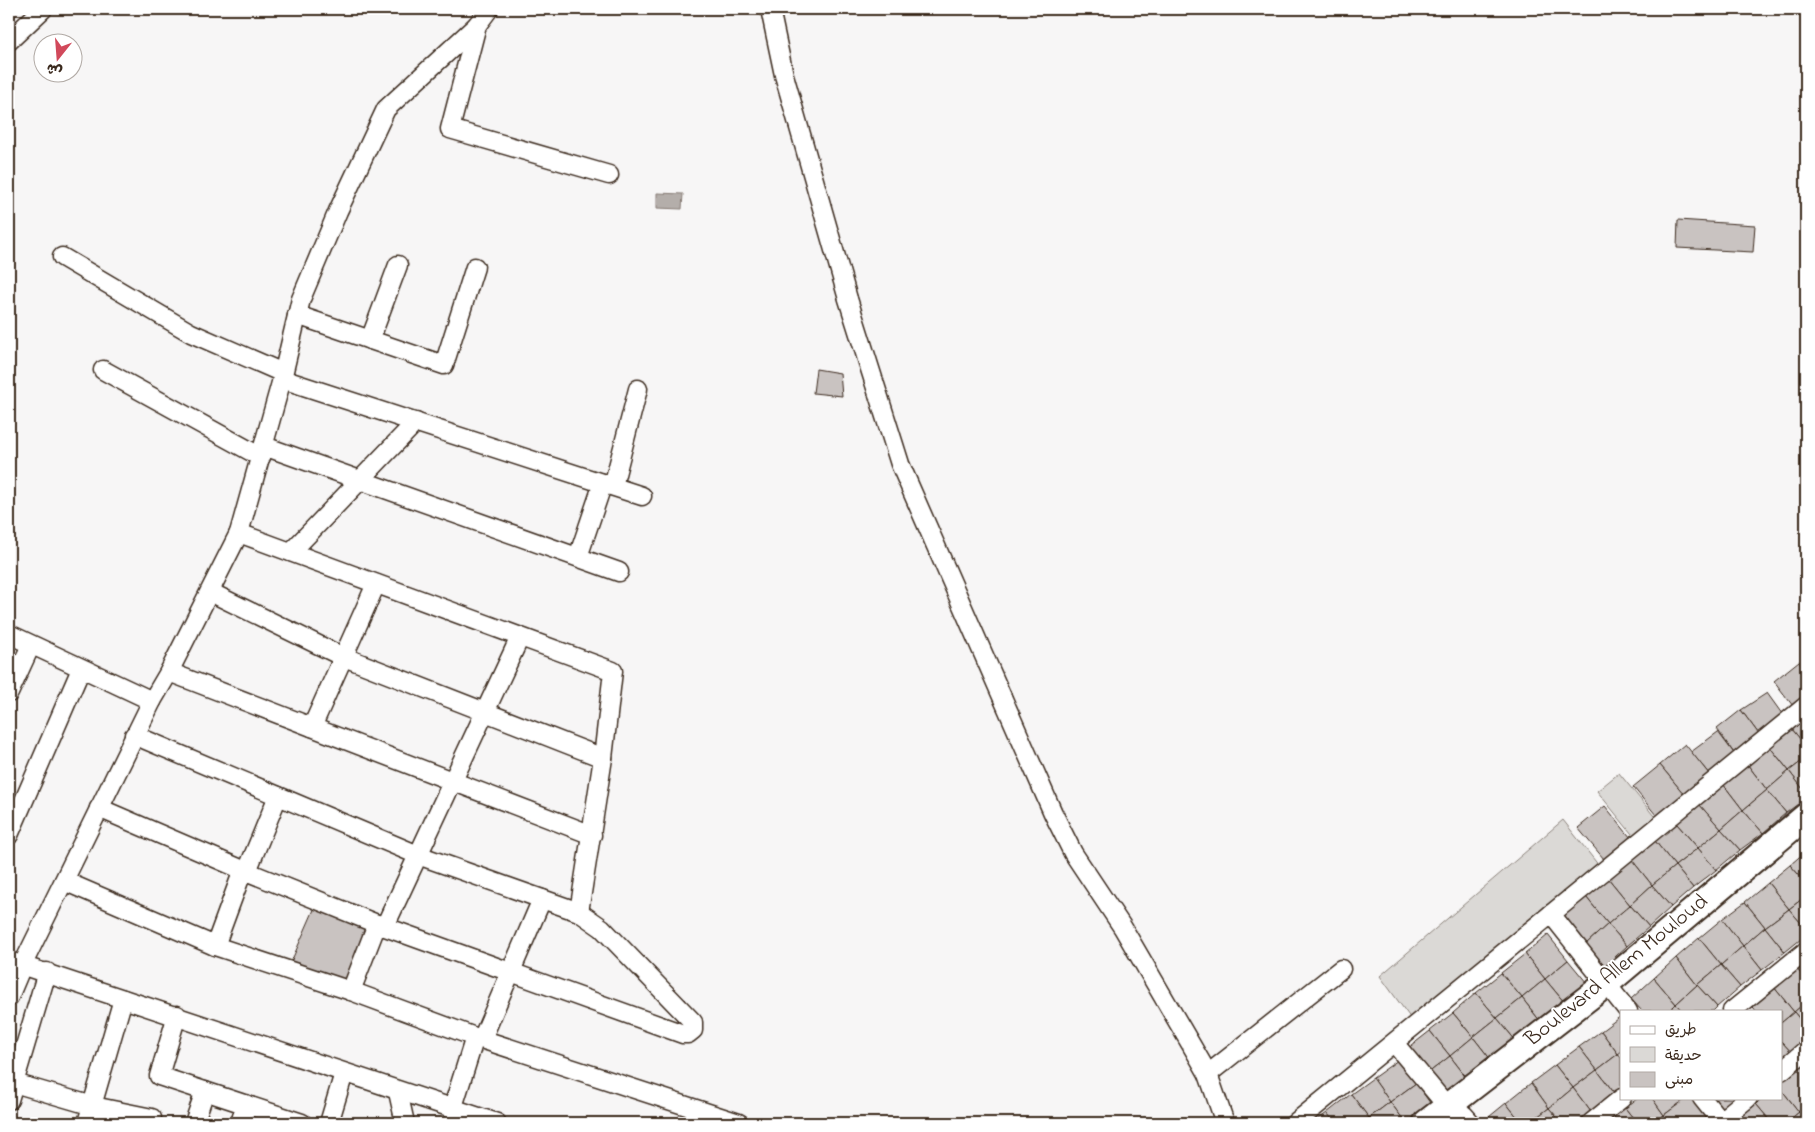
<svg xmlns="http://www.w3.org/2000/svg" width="1815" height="1132" font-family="'Indie Flower','Playpen Sans Arabic',sans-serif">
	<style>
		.green { fill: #dbd9d6; stroke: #8b827a }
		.water { fill: #b4aeaa; stroke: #847972 }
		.building { fill: #c9c3c1; stroke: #3b2a1e }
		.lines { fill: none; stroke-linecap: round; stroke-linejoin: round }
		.street-casing { stroke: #3b2a1e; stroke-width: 21 }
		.secondary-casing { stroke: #3b2a1e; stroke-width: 29 }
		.street { stroke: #fff; stroke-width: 18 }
		.secondary { stroke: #fff; stroke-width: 25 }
		.labels { text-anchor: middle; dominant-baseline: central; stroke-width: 4; stroke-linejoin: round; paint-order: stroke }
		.street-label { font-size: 22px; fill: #3b2a1e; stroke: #fff }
	</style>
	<rect width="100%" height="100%" fill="#f7f6f6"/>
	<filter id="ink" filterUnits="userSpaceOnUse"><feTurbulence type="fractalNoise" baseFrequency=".02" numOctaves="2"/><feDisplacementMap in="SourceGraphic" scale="10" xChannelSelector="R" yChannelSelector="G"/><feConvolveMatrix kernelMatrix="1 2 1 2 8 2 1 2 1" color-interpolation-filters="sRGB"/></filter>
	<g filter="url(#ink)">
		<!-- green -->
		<g class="green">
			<polygon points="1619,773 1658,821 1636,839 1597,791"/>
			<polygon points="1563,820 1603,871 1414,1023 1380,976"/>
		</g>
		<!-- water -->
		<polygon class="water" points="657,193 683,194 682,209 657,208"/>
		<!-- building -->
		<g class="building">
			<polygon points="1678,220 1755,225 1753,252 1677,248"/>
			<polygon points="816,369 840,373 842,396 813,393"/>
			<polygon points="1799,661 1806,670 1806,695 1793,706 1774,681"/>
			<polygon points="1767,693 1785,718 1761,737 1741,710"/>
			<polygon points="1741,710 1761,737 1736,756 1717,729"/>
			<polygon points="1806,716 1806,746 1791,728"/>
			<polygon points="1791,728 1806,746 1806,758 1789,771 1769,746"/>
			<polygon points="1718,732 1736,756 1710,775 1691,752"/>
			<polygon points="1685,744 1713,779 1688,799 1660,765"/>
			<polygon points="1769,746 1789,771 1767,790 1747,764"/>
			<polygon points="1806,758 1806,793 1789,771"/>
			<polygon points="1747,764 1767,790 1743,810 1723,784"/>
			<polygon points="1660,765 1688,799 1661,821 1633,787"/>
			<polygon points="1789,771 1806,793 1806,798 1786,813 1767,790"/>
			<polygon points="1723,784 1743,810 1721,829 1698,803"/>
			<polygon points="1767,790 1786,813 1763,833 1743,810"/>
			<polygon points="1698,803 1721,829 1698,848 1676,823"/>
			<polygon points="1605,806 1635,843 1609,865 1578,828"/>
			<polygon points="1743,810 1763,833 1740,850 1721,829"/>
			<polygon points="1676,823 1698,848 1675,866 1655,841"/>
			<polygon points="1721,829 1740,850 1716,870 1698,848"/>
			<polygon points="1655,841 1675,866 1652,885 1632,860"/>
			<polygon points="1698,848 1716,870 1693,888 1675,866"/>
			<polygon points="1806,851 1806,883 1790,865"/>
			<polygon points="1632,860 1652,885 1630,905 1608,878"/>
			<polygon points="1790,865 1806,883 1806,896 1789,909 1768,883"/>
			<polygon points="1675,866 1693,888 1671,907 1652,885"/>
			<polygon points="1608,878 1630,905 1608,924 1586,897"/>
			<polygon points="1768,883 1789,909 1765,927 1745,902"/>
			<polygon points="1652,885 1671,907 1649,927 1630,905"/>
			<polygon points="1806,896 1806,929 1789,909"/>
			<polygon points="1586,897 1608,924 1586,944 1563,915"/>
			<polygon points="1745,902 1765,927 1743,946 1722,919"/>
			<polygon points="316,905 372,930 352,984 291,962"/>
			<polygon points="1630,905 1649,927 1627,946 1608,924"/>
			<polygon points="1789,909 1806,929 1806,935 1785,952 1765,927"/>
			<polygon points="1722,919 1743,946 1721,965 1699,938"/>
			<polygon points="1608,924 1627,946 1605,966 1586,944"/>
			<polygon points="1765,927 1785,952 1762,970 1743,946"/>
			<polygon points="1548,935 1568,960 1545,979 1525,954"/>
			<polygon points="1699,938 1721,965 1697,985 1676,958"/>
			<polygon points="1743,946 1762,970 1740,987 1721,965"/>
			<polygon points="1525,954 1545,979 1522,998 1501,973"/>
			<polygon points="1676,958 1697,985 1676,1004 1654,978"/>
			<polygon points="1568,960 1587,983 1564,1002 1545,979"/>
			<polygon points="1806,960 1806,980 1796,968"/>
			<polygon points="1721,965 1740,987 1717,1007 1697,985"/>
			<polygon points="1796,968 1806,980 1806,1002 1794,1012 1773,986"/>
			<polygon points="1501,973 1522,998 1497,1018 1476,993"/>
			<polygon points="1654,978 1676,1004 1669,1011 1642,1011 1631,999"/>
			<polygon points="1545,979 1564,1002 1540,1021 1522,998"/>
			<polygon points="1697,985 1717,1007 1713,1011 1682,1011 1676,1004"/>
			<polygon points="1773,986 1794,1012 1781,1023 1781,1011 1756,1011 1751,1004"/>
			<polygon points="1476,993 1497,1018 1473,1037 1453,1013"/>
			<polygon points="1522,998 1540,1021 1516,1041 1497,1018"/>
			<polygon points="1806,1002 1806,1027 1794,1012"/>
			<polygon points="1676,1004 1682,1011 1669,1011"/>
			<polygon points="1794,1012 1806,1027 1806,1042 1792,1053 1781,1041 1781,1023"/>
			<polygon points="1453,1013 1473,1037 1450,1056 1430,1031"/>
			<polygon points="1621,1016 1621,1052 1618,1054 1601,1031"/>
			<polygon points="1497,1018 1516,1041 1491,1060 1473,1037"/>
			<polygon points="1430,1031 1450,1056 1427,1074 1407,1049"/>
			<polygon points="1601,1031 1618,1054 1597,1070 1579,1047"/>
			<polygon points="1473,1037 1491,1060 1467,1078 1450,1056"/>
			<polygon points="1781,1041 1792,1053 1781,1063"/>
			<polygon points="1579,1047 1597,1070 1573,1088 1555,1065"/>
			<polygon points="1618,1054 1621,1058 1621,1089 1615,1094 1597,1070"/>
			<polygon points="1450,1056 1467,1078 1445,1095 1427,1074"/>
			<polygon points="1398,1060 1416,1083 1390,1102 1373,1078"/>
			<polygon points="1800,1064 1806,1071 1806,1106 1799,1112 1781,1089 1781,1081"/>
			<polygon points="1555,1065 1573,1088 1549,1108 1531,1083"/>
			<polygon points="1597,1070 1615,1094 1591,1112 1573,1088"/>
			<polygon points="1373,1078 1390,1102 1369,1118 1351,1094"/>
			<polygon points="1416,1083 1433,1107 1412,1123 1406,1123 1390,1102"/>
			<polygon points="1531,1083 1549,1108 1529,1123 1522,1123 1506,1103"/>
			<polygon points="1573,1088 1591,1112 1576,1123 1562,1123 1549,1108"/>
			<polygon points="1781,1089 1799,1112 1786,1123 1772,1123 1756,1104 1762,1098 1781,1098"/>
			<polygon points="1351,1094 1369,1118 1362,1123 1335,1123 1327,1113"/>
			<polygon points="1638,1098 1652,1098 1664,1115 1654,1123 1637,1123 1625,1108"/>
			<polygon points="1652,1098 1687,1098 1664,1115"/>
			<polygon points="1687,1098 1691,1098 1708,1119 1703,1123 1671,1123 1664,1115"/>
			<polygon points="1712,1098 1739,1098 1723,1111"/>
			<polygon points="1390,1102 1406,1123 1373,1123 1369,1118"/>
			<polygon points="1506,1103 1522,1123 1486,1123 1484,1121"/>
			<polygon points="1756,1104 1772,1123 1734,1123"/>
			<polygon points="1806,1106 1806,1120 1799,1112"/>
			<polygon points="1549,1108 1562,1123 1529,1123"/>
			<polygon points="1625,1108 1637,1123 1605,1123"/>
			<polygon points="1799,1112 1806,1120 1806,1123 1786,1123"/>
			<polygon points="1327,1113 1335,1123 1313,1123"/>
			<polygon points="1664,1115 1671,1123 1654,1123"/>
		</g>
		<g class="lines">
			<defs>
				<g id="street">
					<polyline points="489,9 477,25 450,129 609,175"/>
					<polyline points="770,9 784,75 848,299 900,464 1053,813 1073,853 1123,928 1200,1060 1208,1074 1225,1123"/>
					<polyline points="9,41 43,9"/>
					<polyline points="62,257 191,333 283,373"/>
					<polyline points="297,315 444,365 475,267"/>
					<polyline points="370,340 398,265"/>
					<polyline points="103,370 261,457"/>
					<polyline points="282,379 642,496"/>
					<polyline points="264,446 619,572"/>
					<polyline points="613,486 638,389"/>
					<polyline points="239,533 613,671 603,758 579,912"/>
					<polyline points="291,552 416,422"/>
					<polyline points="578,557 603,483"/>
					<polyline points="210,592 339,655 603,758"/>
					<polyline points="9,634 152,701 22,966 9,997"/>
					<polyline points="169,672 592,835"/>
					<polyline points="9,693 31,645"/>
					<polyline points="152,701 169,672 239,533 282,379 301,299 338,211 386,109 477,25"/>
					<polyline points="312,727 376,584"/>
					<polyline points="99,808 243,870 377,924 683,1034 688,1034 693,1030 693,1022 602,928 579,912 418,855 134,735"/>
					<polyline points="9,835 81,669"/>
					<polyline points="247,871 278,796"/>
					<polyline points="64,881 215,946 351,991 475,1037 739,1123"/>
					<polyline points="1551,914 1628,1011"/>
					<polyline points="385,926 520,637"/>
					<polyline points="215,946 243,870"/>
					<polyline points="9,961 497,1123"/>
					<polyline points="351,991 377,924"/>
					<polyline points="1732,1011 1806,951"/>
					<polyline points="177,1015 159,1076 302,1123"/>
					<polyline points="482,1039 542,899"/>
					<polyline points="1395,1044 1447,1106 1464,1115 1471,1123"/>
					<polyline points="1781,1071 1806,1050"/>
					<polyline points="1208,1074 1341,969"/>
					<polyline points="14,1083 93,1106 152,1118 150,1123"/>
					<polyline points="398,1092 405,1123"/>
					<polyline points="1702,1098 1722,1123"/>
					<polyline points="9,1100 47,972"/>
					<polyline points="452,1110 475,1037"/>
					<polyline points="87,1123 123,999"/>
					<polyline points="194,1123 205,1091"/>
					<polyline points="240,1123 246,1104"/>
					<polyline points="329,1123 344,1073"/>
					<polyline points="1295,1123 1806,706"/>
					<polyline points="1591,1123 1622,1098"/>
					<polyline points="1718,1123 1748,1098"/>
				</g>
				<polyline id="secondary" points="1426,1123 1606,984 1806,816"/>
			</defs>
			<!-- street casing -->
			<use href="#street" class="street-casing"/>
			<!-- secondary casing -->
			<use href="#secondary" class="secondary-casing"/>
			<!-- street -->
			<use href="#street" class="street"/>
			<!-- secondary -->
			<use href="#secondary" class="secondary"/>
		</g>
	</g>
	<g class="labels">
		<!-- street labels -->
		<g class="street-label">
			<text transform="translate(1617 971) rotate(-39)">Boulevard Allem Mouloud</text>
		</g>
	</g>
	<!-- margin -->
	<rect width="1815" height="1132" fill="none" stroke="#fff" stroke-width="30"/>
	<rect x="15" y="15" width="1785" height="1102" fill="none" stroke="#3b2a1e" stroke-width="2" filter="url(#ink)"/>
	<!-- legend -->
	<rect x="1620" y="1010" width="162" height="90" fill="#ffffff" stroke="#b1aaa5"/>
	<rect x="1630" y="1026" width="25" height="8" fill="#ffffff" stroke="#b1aaa5"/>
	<text x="1665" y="1034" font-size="15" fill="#3b2a1e">طريق</text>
	<rect x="1630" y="1047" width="25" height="15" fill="#dbd9d6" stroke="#b1aaa5"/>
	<text x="1665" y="1060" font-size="15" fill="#3b2a1e">حديقة</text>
	<rect x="1630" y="1072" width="25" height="15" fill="#c9c3c1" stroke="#b1aaa5"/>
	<text x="1665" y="1084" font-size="15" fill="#3b2a1e">مبنى</text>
	<!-- north arrow -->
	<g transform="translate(58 58) rotate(197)"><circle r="24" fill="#ffffff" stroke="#b1aaa5"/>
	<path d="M0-4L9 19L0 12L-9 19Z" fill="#d1495b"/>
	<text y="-8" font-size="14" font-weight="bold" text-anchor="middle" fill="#3b2a1e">ش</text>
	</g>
</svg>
